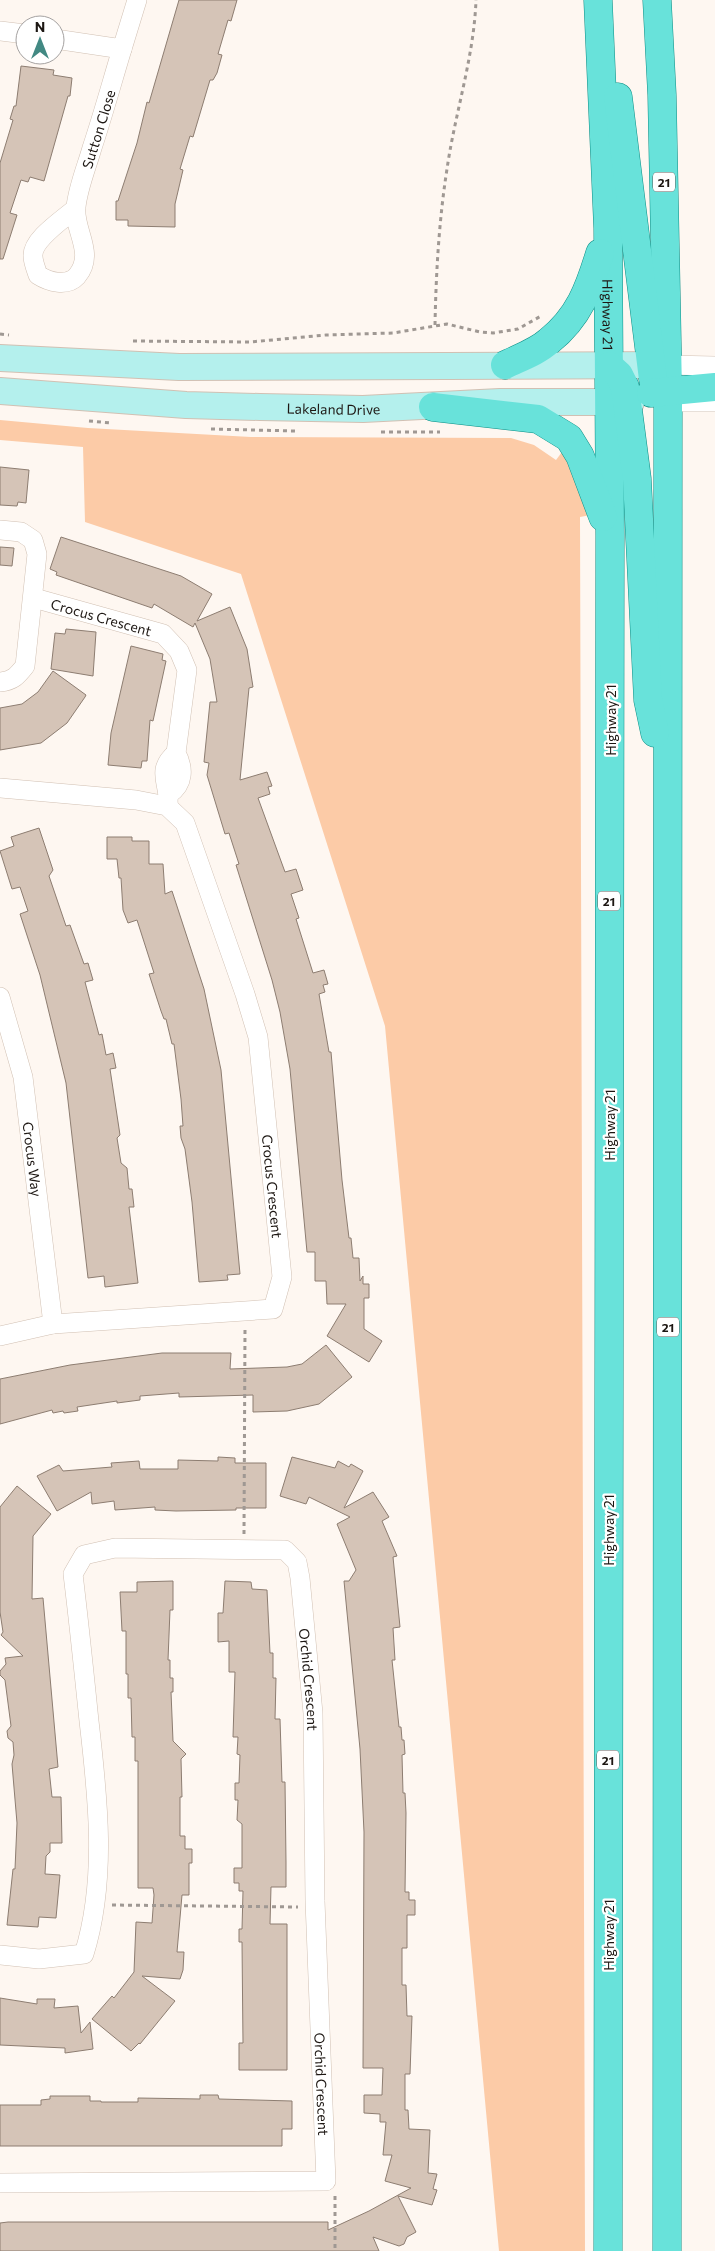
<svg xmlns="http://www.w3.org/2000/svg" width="715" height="2251" font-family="Commissioner,sans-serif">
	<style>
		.green { fill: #fccba7 }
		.building { fill: #d5c4b7; stroke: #8d7d71 }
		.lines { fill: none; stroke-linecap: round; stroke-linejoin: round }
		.street-casing { stroke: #d1c0b3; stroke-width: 20 }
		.secondary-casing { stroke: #d1c0b3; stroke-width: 28 }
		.primary-casing { stroke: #0d8e85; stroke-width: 29 }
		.path { stroke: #9f9893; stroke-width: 3; stroke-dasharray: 4 4; stroke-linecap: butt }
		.street { stroke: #fff; stroke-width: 19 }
		.secondary { stroke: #b4f0ed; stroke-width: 26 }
		.primary { stroke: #68e2da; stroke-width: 28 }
		.labels { text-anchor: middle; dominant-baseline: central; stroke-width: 4.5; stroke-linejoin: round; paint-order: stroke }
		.shield { fill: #fff; stroke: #615d5a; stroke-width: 1 }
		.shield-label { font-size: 12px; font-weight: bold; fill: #1d1713 }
		.street-label { font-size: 14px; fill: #1d1713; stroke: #fff }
	</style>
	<rect width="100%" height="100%" fill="#fef7f1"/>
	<!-- green -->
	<polygon class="green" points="0,420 88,428 251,437 511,438 534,445 556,460 562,452 568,453 591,515 580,517 585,2251 499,2251 385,1026 241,574 85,522 83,447 0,440"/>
	<!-- building -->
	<g class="building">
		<polygon points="179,0 237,0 231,21 228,20 218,54 222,55 217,73 213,80 210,80 193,137 190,136 180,169 183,170 175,204 175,227 128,226 128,220 116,220 116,201 118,201 137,143 147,102 149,103"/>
		<polygon points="21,66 54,70 53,75 72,78 70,96 68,96 44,181 30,177 28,182 21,180 10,213 17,215 3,259 0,259 0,163 13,120 10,119 14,106 16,106"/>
		<polygon points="0,467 29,470 26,503 18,502 17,506 0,505"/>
		<polygon points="61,537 181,576 212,594 197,621 230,607 247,649 253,687 249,688 240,780 267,772 272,786 268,787 270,794 258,798 285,872 296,869 303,890 291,894 299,918 296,919 313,973 324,970 328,984 323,985 325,992 319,994 329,1052 331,1052 342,1180 349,1238 351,1238 353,1258 359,1258 360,1281 363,1276 363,1284 369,1284 369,1298 364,1298 364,1329 382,1341 369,1362 327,1336 346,1304 327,1304 326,1281 315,1281 315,1252 307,1252 290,1069 280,1012 272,980 236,865 239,864 229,833 225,834 207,775 209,763 204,762 210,702 217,702 210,659 195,623 193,627 154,604 152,608 56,575 57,572 50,569"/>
		<polygon points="0,547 14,548 12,566 0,565"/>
		<polygon points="66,629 96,632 93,676 51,669 55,633 65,634"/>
		<polygon points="131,646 163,654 162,660 166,661 153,721 150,720 147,761 142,761 141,768 108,765 111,733"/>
		<polygon points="53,671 86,695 85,697 67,723 41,743 0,750 0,708 22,704 38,692"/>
		<polygon points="39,828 53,870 49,876 66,926 70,925 84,964 88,963 93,980 85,982 99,1035 102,1034 106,1055 113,1053 116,1068 110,1069 120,1135 117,1138 121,1163 127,1168 129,1189 132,1189 134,1207 129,1207 138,1283 105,1287 104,1276 88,1278 66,1083 40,975 20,914 28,911 20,887 12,889 0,851 14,846 11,837"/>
		<polygon points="107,837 132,837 132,841 149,841 149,864 163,864 165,894 172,891 204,989 221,1070 240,1274 227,1275 228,1280 199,1282 192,1202 185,1149 181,1138 180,1126 183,1126 181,1099 174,1044 172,1044 166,1019 164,1019 161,1011 149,974 154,973 137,920 128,923 123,910 121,878 119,878 117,859 107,859"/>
		<polygon points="326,1345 352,1377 319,1404 287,1411 253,1412 253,1395 179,1397 179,1393 140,1396 140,1400 117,1403 117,1401 77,1407 78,1411 64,1413 63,1411 53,1413 52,1410 0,1424 0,1379 70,1365 162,1353 231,1353 230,1369 287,1367 302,1364"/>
		<polygon points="218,1457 235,1458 235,1463 266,1463 266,1508 236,1508 236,1510 176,1511 155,1510 155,1507 115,1510 114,1501 92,1504 91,1492 57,1511 37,1476 59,1465 63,1471 112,1467 111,1463 139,1461 140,1469 178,1469 178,1460 218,1461"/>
		<polygon points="292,1457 335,1468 338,1461 349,1467 351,1464 363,1471 344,1508 373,1492 389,1517 382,1521 397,1556 393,1557 400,1627 393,1628 395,1660 392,1660 399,1727 401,1727 402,1740 404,1740 405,1754 402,1755 403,1793 405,1793 406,1813 405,1892 409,1892 409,1900 415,1900 415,1915 407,1915 407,1948 402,1948 402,1985 406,1985 407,2016 412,2016 410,2074 405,2074 405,2110 408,2110 409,2129 430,2130 428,2173 437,2174 433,2189 437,2190 432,2205 398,2196 416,2232 407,2237 404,2244 399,2246 373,2237 379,2251 0,2251 0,2223 8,2222 328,2222 328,2230 369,2211 411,2188 385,2181 392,2155 383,2155 386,2122 380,2122 380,2114 364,2113 364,2095 382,2095 383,2068 363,2068 364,1832 360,1749 344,1581 349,1581 356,1570 337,1524 350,1517 309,1497 306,1504 280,1496"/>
		<polygon points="17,1486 51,1514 33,1536 32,1599 43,1598 58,1767 49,1769 52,1797 61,1797 62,1843 50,1843 50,1852 46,1856 45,1874 60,1875 56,1918 39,1917 38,1927 7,1925 13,1869 15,1869 17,1823 12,1764 14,1755 13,1742 8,1738 7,1731 11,1726 5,1680 0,1675 0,1671 6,1664 5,1658 23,1656 1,1635 3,1632 0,1612 0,1507"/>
		<polygon points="173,1581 173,1610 170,1610 168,1660 170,1660 170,1678 173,1678 173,1692 171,1692 173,1741 186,1754 181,1759 182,1797 180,1797 180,1836 185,1836 185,1849 192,1849 192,1863 189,1863 189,1895 182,1895 177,1952 184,1952 183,1970 180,1979 142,1976 175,2001 140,2044 139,2043 131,2051 92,2019 112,1996 114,1998 134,1972 136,1922 152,1923 154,1895 153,1888 138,1888 138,1761 135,1761 135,1737 132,1737 131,1698 128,1698 128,1674 126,1674 126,1631 122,1631 120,1592 137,1592 137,1582"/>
		<polygon points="225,1581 251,1582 252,1589 267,1590 270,1653 273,1653 273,1678 276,1678 275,1719 280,1719 282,1782 285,1782 286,1862 286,1887 271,1887 270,1924 287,1924 287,2070 239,2070 239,2043 243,2043 242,1942 239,1942 239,1929 242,1929 243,1891 239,1891 239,1883 234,1883 234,1868 242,1868 242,1824 237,1820 238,1800 235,1800 235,1783 239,1783 240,1755 237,1754 238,1737 233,1737 235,1672 229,1672 229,1641 218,1642 218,1613 223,1613"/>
		<polygon points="0,1998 37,2004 37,1999 55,1999 54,2008 78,2006 81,2033 90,2022 93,2049 65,2053 65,2048 0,2045"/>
		<polygon points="200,2095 218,2095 219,2099 292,2101 292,2129 282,2129 282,2146 0,2146 0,2105 41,2105 41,2100 50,2099 50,2096 90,2096 90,2101 101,2101 101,2102 138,2102 138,2098 200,2099"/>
	</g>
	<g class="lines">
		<defs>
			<g id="street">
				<polyline points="0,31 25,34"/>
				<polyline points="55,39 122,49 137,0"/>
				<path id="s1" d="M 76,208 C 64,219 32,239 33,256 C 33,262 36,269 38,275 C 49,282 67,287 77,276 C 96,253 73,230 76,207 C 78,187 87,166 92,148 C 103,115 112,82 122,49"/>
				<polyline points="668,365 715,366"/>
				<polyline points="674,402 715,402"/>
				<path d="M 0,530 L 21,532 L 33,540 L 37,554 L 25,666 C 17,676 13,681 0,682"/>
				<path id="s2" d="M 34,598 L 163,634 L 179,651 L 187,670 L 176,753 C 184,768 184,784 169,794"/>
				<path id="s3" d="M 0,788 L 136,800 L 167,806 L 185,823 L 245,994 L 258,1037 L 282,1277 L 273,1309 L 53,1324 L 0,1336"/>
				<path d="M 168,804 C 170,783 155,771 176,753"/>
				<path id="s4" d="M 0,997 L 23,1077 L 53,1324"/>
				<path id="s5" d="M 0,1955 L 39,1959 L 84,1954 C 107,1880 98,1798 89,1721 C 84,1672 79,1623 73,1574 L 84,1555 L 115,1548 L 285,1550 L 297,1562 L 300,1578 L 313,1713 L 315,1901 L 326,2181 L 0,2183"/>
			</g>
			<g id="secondary">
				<polyline points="0,358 179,367 668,365"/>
				<path id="s6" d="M 0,391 L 186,405 L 260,407 L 363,409 L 500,402 L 631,402"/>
			</g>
			<g id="primary">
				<path id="s7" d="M 598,0 L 608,228 L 610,535 L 608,2251"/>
				<polyline points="657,0 662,95 668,391 667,2251"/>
				<polyline points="618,97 653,379"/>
				<path d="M 505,365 C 519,358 537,352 549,341 C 579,317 589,289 600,253"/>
				<polyline points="609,366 619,375 625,387 637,479 648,700 655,733"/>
				<polyline points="651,393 715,387"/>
				<polyline points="433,407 538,419 569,438 580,456 603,517"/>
			</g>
		</defs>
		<!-- street casing -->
		<use href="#street" class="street-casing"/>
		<!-- secondary casing -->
		<use href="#secondary" class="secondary-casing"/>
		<!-- primary casing -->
		<use href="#primary" class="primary-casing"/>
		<!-- path -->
		<g class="path">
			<path d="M 435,325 C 436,273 439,220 447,169 C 455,113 474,57 476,0"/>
			<polyline points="0,334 9,335"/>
			<polyline points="133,341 250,342 326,335 393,333 447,324 480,332 493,333 518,329 541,316"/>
			<polyline points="89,421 112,423"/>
			<polyline points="211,429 295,431"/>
			<polyline points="381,432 440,432"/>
			<polyline points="244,1534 245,1329"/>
			<polyline points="112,1905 298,1907"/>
			<polyline points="335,2196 335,2251"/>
		</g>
		<!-- street -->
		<use href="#street" class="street"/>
		<!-- secondary -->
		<use href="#secondary" class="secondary"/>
		<!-- primary -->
		<use href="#primary" class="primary"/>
	</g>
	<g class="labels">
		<!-- shield labels -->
		<g class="shield">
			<rect x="653" y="172.5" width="22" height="19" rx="4"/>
			<rect x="598" y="891.5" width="22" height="19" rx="4"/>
			<rect x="657" y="1317.5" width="22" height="19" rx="4"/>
			<rect x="597" y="1750.5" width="22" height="19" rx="4"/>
		</g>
		<g class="shield-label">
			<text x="664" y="182">21</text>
			<text x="609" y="901">21</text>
			<text x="668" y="1327">21</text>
			<text x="608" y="1760">21</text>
		</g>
		<!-- street labels -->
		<g class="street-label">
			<text stroke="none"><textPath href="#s1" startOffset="281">Sutton Close</textPath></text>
			<text stroke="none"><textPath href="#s7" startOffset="315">Highway 21</textPath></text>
			<text stroke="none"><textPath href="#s6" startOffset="334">Lakeland Drive</textPath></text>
			<text stroke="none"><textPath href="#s2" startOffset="70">Crocus Crescent</textPath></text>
			<text transform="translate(610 720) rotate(-90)">Highway 21</text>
			<text transform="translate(609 1125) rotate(-90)">Highway 21</text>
			<text stroke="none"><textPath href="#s4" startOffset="166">Crocus Way</textPath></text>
			<text stroke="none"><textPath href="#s3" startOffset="569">Crocus Crescent</textPath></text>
			<text transform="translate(608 1530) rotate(-90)">Highway 21</text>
			<text stroke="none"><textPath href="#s5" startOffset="826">Orchid Crescent</textPath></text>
			<text transform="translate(608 1935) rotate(-90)">Highway 21</text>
			<text stroke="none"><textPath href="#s5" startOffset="1231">Orchid Crescent</textPath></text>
		</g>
	</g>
	<!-- north arrow -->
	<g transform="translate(40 40)"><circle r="24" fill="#ffffff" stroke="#a5a2a1"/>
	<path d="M0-4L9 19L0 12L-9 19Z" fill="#428983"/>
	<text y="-8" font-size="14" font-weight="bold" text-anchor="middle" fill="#1d1713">N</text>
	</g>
</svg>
